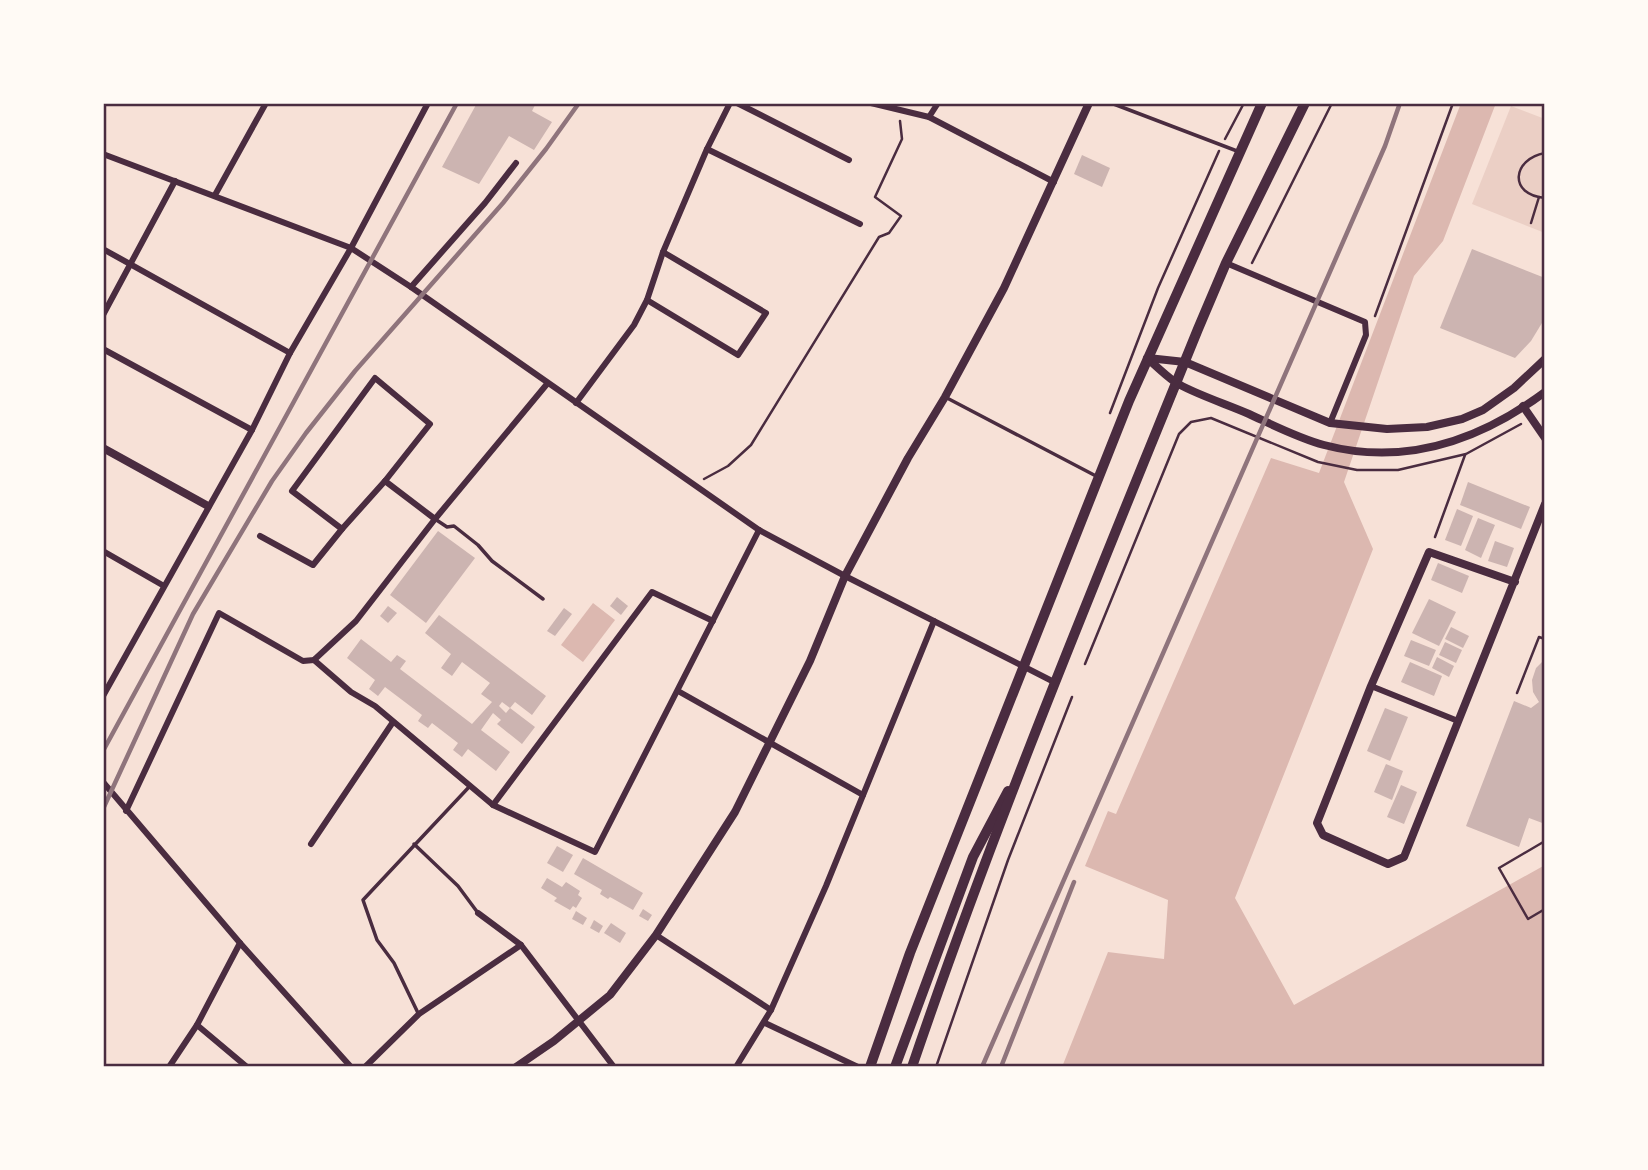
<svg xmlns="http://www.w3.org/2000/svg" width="1648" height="1170" font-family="'Varela Round',sans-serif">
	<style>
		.green { fill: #ebcfc5 }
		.water { fill: #dcb8b0 }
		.building { fill: #ccb4b1 }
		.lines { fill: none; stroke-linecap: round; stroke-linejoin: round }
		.path { stroke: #4a2c40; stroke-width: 2.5 }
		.service { stroke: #4a2c40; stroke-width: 3.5 }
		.minor { stroke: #4a2c40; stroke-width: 6 }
		.tertiary { stroke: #4a2c40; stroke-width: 8 }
		.trunk { stroke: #4a2c40; stroke-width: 10 }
		.rail { stroke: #8f747c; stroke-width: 4.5 }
		.neatline { fill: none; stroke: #4a2c40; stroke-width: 2.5 }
	</style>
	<rect width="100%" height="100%" fill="#f7e1d7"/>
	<!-- green -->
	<polygon class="green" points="1511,106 1545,119 1545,233 1472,204"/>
	<!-- water -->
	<g class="water">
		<polygon points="1461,103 1496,103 1443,241 1414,276 1344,482 1373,549 1235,898 1294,1005 1545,865 1545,1067 1062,1067 1108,952 1164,959 1168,900 1085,866 1108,811 1116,814 1271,458 1319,473"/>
		<polygon points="593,603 615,620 583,662 561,645"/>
	</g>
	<!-- building -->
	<g class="building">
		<polygon points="477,103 536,103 532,111 552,122 534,150 509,136 479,184 442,167"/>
		<polygon points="1082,155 1110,168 1102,187 1074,174"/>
		<polygon points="1472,249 1545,278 1545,318 1531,341 1515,358 1440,328"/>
		<polygon points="1468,482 1530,507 1521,529 1460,505"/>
		<polygon points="1457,509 1473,516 1461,546 1445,540"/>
		<polygon points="1478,518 1495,525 1481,558 1465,550"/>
		<polygon points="438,531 475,558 426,623 390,595"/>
		<polygon points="1495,541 1514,548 1507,567 1488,561"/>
		<polygon points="1438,563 1469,576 1462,593 1431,580"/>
		<polygon points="617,597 628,606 621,615 610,606"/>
		<polygon points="1429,599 1456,612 1439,646 1412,633"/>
		<polygon points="388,606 397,613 388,623 380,616"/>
		<polygon points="564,608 572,614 555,636 547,631"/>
		<polygon points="439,615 546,696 532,715 515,702 510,708 502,702 499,706 506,713 510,708 535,727 522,744 497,724 501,720 493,713 481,730 510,752 496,771 468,749 462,757 453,750 458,743 432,723 428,728 418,721 422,715 385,687 378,696 369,689 375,680 347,658 361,639 391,662 397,655 406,661 400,669 472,724 492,702 481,694 490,683 462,662 452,676 441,668 451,654 425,633"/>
		<polygon points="1451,627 1469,636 1463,648 1445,639"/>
		<polygon points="1411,640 1436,650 1429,666 1404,656"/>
		<polygon points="1445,642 1462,650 1456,663 1439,655"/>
		<polygon points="1437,657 1454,666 1449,677 1432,668"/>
		<polygon points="1545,659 1545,824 1529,818 1519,847 1466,826 1514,701 1531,708 1539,702 1533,692 1532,680 1536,668"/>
		<polygon points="1410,662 1442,676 1434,696 1401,682"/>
		<polygon points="1385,708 1408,717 1390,761 1367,751"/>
		<polygon points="1386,764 1403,771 1392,800 1374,792"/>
		<polygon points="1401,785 1417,792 1404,824 1387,817"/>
		<polygon points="557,846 573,855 563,872 547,863"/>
		<polygon points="583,858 643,893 633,910 610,897 608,899 600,894 602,890 574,874"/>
		<polygon points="547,878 562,887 566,882 580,891 578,895 582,898 576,908 573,906 570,910 554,901 557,898 541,888"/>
		<polygon points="643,909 652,915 648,921 639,916"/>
		<polygon points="576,911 587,918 583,925 572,919"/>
		<polygon points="594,920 603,926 599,933 590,928"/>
		<polygon points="611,923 626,933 620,943 604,933"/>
	</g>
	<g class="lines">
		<!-- path -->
		<g class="path">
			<polyline points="1225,139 1244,103"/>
			<path d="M 1545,153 C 1512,159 1508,195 1545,198"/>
			<polyline points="1531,223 1539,197"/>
			<polyline points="1252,263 1332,103"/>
			<polyline points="1375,316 1453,103"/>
			<polyline points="1110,413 1158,288 1219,151"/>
			<polyline points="704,479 728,466 751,445 879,237 889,233 901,216 875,197 902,139 900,121"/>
			<polyline points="1435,537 1465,455"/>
			<polyline points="1085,664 1179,434 1191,422 1211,418 1318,462 1357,470 1398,470 1466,454 1521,424"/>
			<polyline points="1517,693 1539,637 1545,639"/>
			<polyline points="1545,841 1499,868 1528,919 1545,909"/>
			<polyline points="936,1067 1008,860 1072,697"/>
		</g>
		<!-- service -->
		<g class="service">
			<polyline points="1111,103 1237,151"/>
			<polyline points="947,398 1096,476"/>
			<polyline points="435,519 447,527 454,526 478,545 492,561 543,599"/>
			<polyline points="414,844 458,886 478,913"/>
			<polyline points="418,1013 394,963 377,940 363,900 469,787"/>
		</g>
		<!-- minor -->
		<g class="minor">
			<polyline points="737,103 849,160"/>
			<polyline points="871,103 929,117 1054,182"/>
			<polyline points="929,117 938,103"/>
			<polyline points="707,149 860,224"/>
			<polyline points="103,154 351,248 411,287 759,530 845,576 1056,683"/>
			<polyline points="215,195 266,103"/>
			<polyline points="103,249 290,353"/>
			<polyline points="1226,263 1365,322 1366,335 1330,423"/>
			<polyline points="411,287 485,203 516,163"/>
			<polyline points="647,300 738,355 766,313 663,252"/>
			<polyline points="103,315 175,181"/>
			<polyline points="103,349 252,430"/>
			<polygon points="375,378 430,424 385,481 342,529 292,491"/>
			<polyline points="576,403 634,325 647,300 663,252 707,149 730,103"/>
			<polyline points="385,481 435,519"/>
			<polyline points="260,536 313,565 342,529"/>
			<polyline points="103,551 164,586"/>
			<polyline points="314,660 351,692 375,706 493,805 595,852 759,530"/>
			<polyline points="1371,686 1458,721"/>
			<polyline points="678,691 863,795"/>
			<polyline points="103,696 252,430 290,353 351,248 428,103"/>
			<polyline points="103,782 240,943 351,1067"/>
			<polyline points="493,805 652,592 713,621"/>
			<polyline points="126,811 219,613 303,661 314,660 356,621 435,519 547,384"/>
			<polyline points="311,844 393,722"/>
			<polyline points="478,913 521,945 614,1067"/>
			<polyline points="656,935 771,1010"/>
			<polyline points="765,1023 858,1067"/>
			<polyline points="197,1025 247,1067"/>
			<polyline points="169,1067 197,1025 240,943"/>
			<polyline points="365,1067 419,1014 521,945"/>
			<polyline points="736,1067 771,1010 826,886 934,621"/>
		</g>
		<!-- tertiary -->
		<g class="tertiary">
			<path d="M 1147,358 C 1156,366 1165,375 1175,382 C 1192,393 1229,405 1249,414 C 1273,425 1298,438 1324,445 C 1404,466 1479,441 1545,392"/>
			<polyline points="1148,358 1185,362 1330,423 1387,429 1427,427 1462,419 1483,410 1514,388 1545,359"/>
			<polyline points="1523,406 1545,438"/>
			<polyline points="103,448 208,506"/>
			<polyline points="1515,582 1429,552 1371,686 1317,823 1323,835 1388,864 1404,857 1545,504"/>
			<polyline points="516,1067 554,1041 610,995 656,935 735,812 810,661 845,576 908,458 945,397 1004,288 1089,103"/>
		</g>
		<!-- trunk -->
		<g class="trunk">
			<polyline points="870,1067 910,953 1129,401 1262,103"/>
			<polyline points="895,1067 973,857 1008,791"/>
			<path d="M 912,1067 C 997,817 1099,573 1198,329 L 1226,263 L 1305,103"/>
		</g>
		<!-- rail -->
		<g class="rail">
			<polyline points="103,751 457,103"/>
			<polyline points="103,809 193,614 272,481 306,433 355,371 503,203 546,149 579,103"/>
			<polyline points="982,1067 1385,146 1400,103"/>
			<polyline points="1001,1067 1074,882"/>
		</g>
	</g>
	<!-- border -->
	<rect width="1648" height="1170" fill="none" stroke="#fffaf5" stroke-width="210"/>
	<rect x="105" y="105" width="1438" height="960" class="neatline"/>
</svg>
